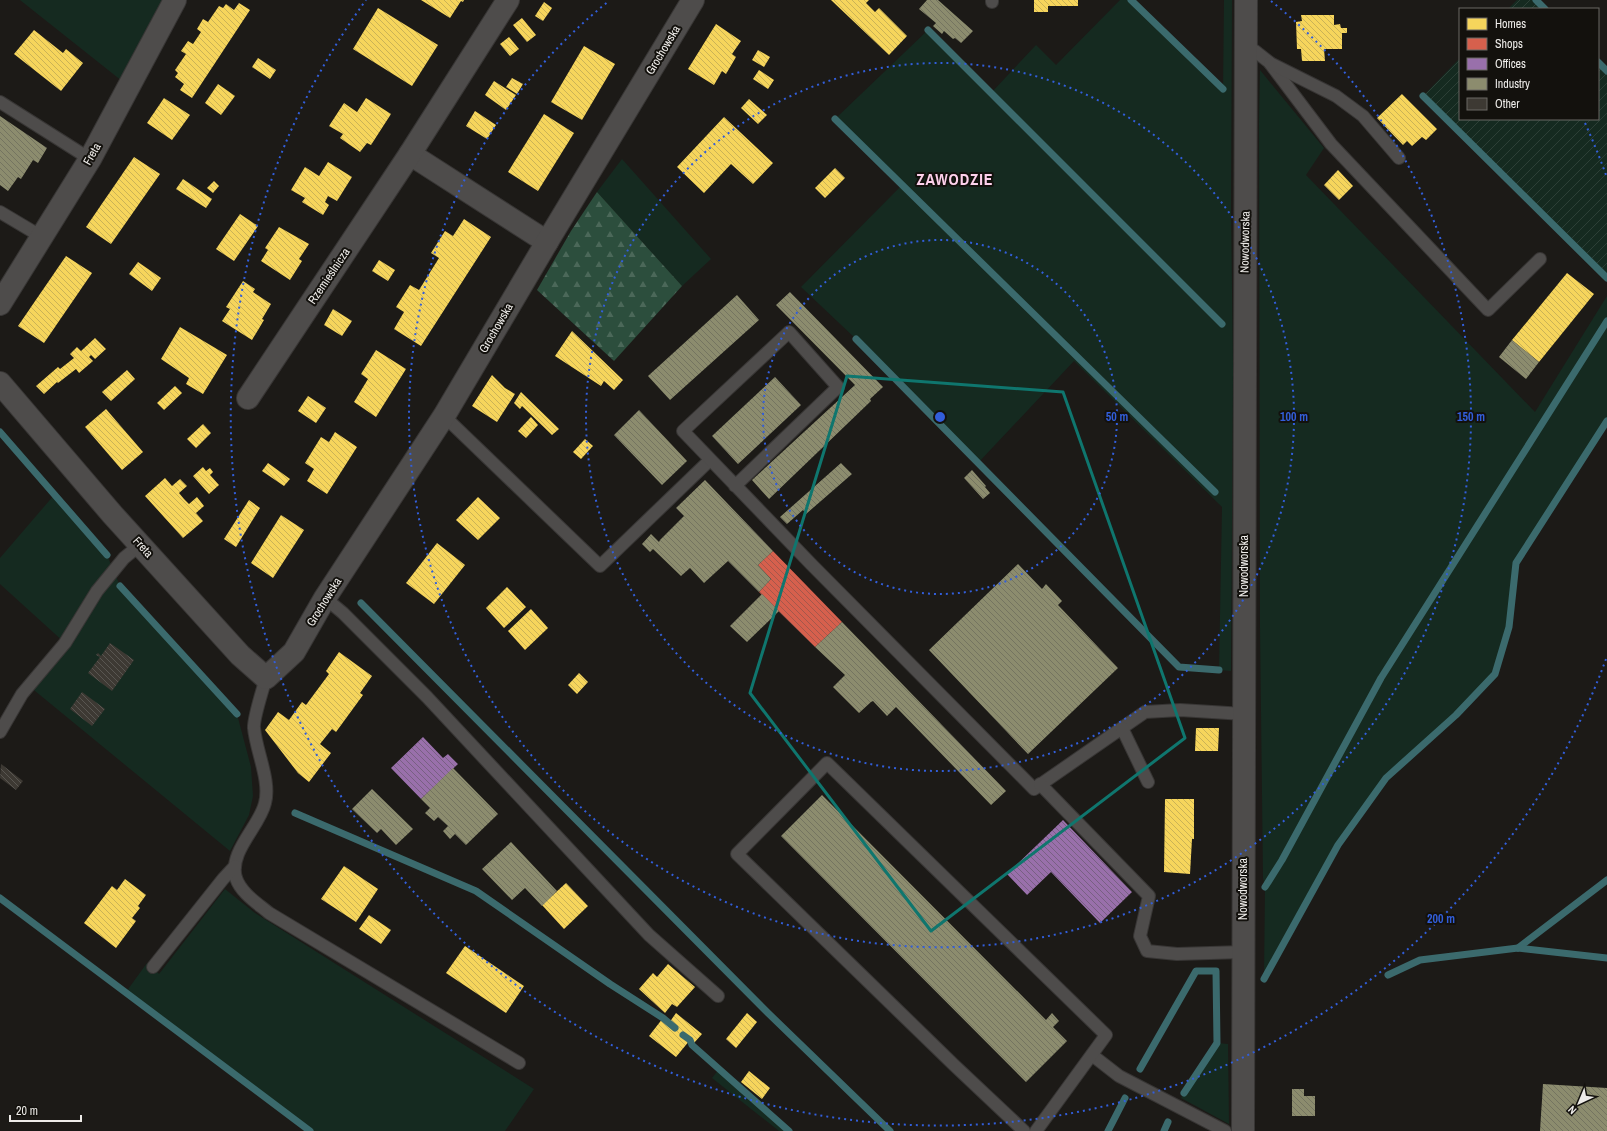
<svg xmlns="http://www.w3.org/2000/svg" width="1607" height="1131" font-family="'Archivo Narrow',sans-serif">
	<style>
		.grass { fill: #152a20 }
		.forest { fill: url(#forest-firs) }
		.garden { fill: url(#garden-furrows) }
		.homes { fill: url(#homes-back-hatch) }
		.shops { fill: url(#shops-back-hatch) }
		.offices { fill: url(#offices-back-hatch) }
		.industry { fill: url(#industry-back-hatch) }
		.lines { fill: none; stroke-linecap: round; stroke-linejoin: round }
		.stream { stroke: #3b6a6d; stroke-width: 7 }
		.building { fill: url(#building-back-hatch) }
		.service-casing { stroke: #383635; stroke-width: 14 }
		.minor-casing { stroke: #383635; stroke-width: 24 }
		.tertiary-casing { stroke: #383635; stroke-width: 24 }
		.service { stroke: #4e4c4b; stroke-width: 12 }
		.minor { stroke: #4e4c4b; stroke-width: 22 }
		.tertiary { stroke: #4e4c4b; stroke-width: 22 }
		.marked { fill: none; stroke: #0f766e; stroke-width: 3; stroke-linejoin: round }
		.ring { fill: none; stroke: #325eda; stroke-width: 2; stroke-dasharray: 2 4 }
		.labels { text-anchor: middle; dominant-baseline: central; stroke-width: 4; stroke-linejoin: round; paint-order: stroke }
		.street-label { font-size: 12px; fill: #eeece9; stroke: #13110d }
		.district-label { font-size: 16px; font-weight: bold; letter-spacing: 1px; fill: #fed1ec; stroke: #13110d }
		.centre { fill: #325eda; stroke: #13110d; stroke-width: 2 }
		.ring-label { font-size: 12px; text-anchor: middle; font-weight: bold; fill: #325eda; stroke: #13110d; stroke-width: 4; stroke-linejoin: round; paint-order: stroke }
	</style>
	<defs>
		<pattern id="forest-firs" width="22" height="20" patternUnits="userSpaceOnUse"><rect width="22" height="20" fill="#2c4e3d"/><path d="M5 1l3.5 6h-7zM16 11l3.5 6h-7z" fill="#4b6859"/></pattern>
		<pattern id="garden-furrows" width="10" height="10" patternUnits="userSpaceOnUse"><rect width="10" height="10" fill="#152a20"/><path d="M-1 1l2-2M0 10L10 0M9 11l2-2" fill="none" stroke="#2c3f36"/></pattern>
		<pattern id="homes-back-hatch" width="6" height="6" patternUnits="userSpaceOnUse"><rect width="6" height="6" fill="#f6d55c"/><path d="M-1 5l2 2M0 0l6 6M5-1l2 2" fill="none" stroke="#cab256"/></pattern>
		<pattern id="shops-back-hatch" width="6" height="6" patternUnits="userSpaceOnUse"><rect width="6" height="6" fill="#d6604d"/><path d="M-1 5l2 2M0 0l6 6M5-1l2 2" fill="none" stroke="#a4574b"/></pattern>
		<pattern id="offices-back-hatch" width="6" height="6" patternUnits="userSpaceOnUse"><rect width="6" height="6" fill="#9970ab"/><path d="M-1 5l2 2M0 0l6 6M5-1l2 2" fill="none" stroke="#786083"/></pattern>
		<pattern id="industry-back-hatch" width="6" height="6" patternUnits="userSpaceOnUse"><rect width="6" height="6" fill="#8c8c6e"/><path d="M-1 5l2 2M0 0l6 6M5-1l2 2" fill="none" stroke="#747460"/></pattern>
		<pattern id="building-back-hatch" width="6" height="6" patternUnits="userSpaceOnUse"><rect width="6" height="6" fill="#3d3933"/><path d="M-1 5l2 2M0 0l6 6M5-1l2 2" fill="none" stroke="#595651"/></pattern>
	</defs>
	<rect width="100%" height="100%" fill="#1c1a17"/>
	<!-- grass -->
	<g class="grass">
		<polygon points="20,0 165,0 122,81"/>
		<polygon points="1120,0 1132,0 1223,91 1224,0 1232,0 1231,209 1233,369 1231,671 1219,670 1222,507 1074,361 978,463 856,339 801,287 902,185 835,119 928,30 991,93 1036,45 1056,65"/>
		<polygon points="1260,70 1324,148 1306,175 1535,412 1607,296 1607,417 1514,563 1506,629 1493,674 1451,717 1382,779 1335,846 1264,976 1265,887 1263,878 1260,628 1259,123"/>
		<polygon points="622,159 711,259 682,286 597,192"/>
		<polygon points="55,494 107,555 120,586 237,714 251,767 253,796 249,815 230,851 29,686 65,643 0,584 0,558"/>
		<polygon points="225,889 255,913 534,1089 505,1131 310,1131 126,992 147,963 153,967 159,974"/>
		<polygon points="1217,1043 1228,1044 1229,1124 1181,1098"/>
		<polygon points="719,1069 789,1131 779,1131 712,1078"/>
	</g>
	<!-- forest -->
	<polygon class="forest" points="597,192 682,286 614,361 537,290 571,231"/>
	<!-- garden -->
	<g class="garden">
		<polygon points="1517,0 1536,0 1545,9 1508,9"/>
		<polygon points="1460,58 1460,119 1598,119 1598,62 1607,71 1607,278 1423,96"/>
	</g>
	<!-- homes -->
	<g class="homes">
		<polygon points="421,0 464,0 463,2 461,1 450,18"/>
		<polygon points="831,0 869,0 866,3 875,12 879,8 907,36 889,55"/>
		<polygon points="1034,0 1078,0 1078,6 1048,6 1048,12 1034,12"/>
		<polygon points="544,2 552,8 543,21 535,16"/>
		<polygon points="239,3 250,10 192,98 180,90 184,84 175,77 178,73 175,70 186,54 181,51 188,41 193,44 201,32 197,29 203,19 208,22 219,6 223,8 226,4 234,10"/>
		<polygon points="378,8 438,45 412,86 353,49"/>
		<polygon points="1301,15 1334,15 1334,25 1340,24 1341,28 1347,28 1347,33 1342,33 1342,49 1324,49 1325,61 1302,61 1301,49 1297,49 1296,22 1302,21"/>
		<polygon points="522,18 536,35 527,42 513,25"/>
		<polygon points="716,24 741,41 732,54 736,57 726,74 722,71 714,85 688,69"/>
		<polygon points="34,30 63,53 66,49 83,63 61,91 14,54"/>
		<polygon points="509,37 519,49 510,56 500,44"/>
		<polygon points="584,46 615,64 582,120 551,102"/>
		<polygon points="758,50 770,57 764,67 752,60"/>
		<polygon points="258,58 276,70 270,79 252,67"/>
		<polygon points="759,70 774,80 768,89 753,79"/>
		<polygon points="512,78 523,84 517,94 506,87"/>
		<polygon points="494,81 516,95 506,110 485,95"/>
		<polygon points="218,84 235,96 221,115 205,103"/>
		<polygon points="1402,94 1437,129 1426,140 1422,137 1412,146 1407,141 1403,145 1377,118"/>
		<polygon points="164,98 190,115 172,140 147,123"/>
		<polygon points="366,98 391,114 371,145 367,143 360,152 340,138 343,134 329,126 344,103 357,112"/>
		<polygon points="749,99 767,115 758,124 741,108"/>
		<polygon points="475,111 496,125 487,139 466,126"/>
		<polygon points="544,114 574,133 538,191 508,172"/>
		<polygon points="724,117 773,163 753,184 731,164 704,193 677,167"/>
		<polygon points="134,157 160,174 111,244 86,227"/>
		<polygon points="328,162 352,177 337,201 328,196 325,202 329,205 323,215 302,202 305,198 291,190 305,167 319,176"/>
		<polygon points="835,168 845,178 825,198 815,188"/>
		<polygon points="1338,170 1353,186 1339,200 1324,185"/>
		<polygon points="183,179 212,199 206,208 176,189"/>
		<polygon points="214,181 219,186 213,193 207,188"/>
		<polygon points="240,214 258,226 234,261 216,249"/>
		<polygon points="464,219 491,237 421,346 394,329 404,312 396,307 410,285 419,290 439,258 431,253 445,231 453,236"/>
		<polygon points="279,227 309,244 299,259 302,261 290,280 261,261 268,250 265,248"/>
		<polygon points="66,256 92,273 44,343 18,326"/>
		<polygon points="379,260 395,270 388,281 372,271"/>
		<polygon points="138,262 161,278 152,291 129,274"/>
		<polygon points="1567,273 1594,294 1539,362 1512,340"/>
		<polygon points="243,281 255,289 253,292 271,304 262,319 264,320 252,340 222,321 230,309 226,307"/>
		<polygon points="333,309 352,321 342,336 324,325"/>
		<polygon points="180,327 227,355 203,394 186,384 189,378 161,359"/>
		<polygon points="572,331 623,380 614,390 604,381 601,386 555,356"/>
		<polygon points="95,338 106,349 95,359 91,355 89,357 93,361 79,373 76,369 58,383 57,382 44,394 36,386 58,367 60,369 74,358 70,354 77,347 81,351"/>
		<polygon points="376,350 406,369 376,417 354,402 368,379 361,374"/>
		<polygon points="127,370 135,379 111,401 102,392"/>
		<polygon points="492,375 505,388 515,394 497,422 472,406"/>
		<polygon points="175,386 182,393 164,410 157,403"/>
		<polygon points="521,392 559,429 552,435 522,406 520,409 514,403"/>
		<polygon points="308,396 326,408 316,423 298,411"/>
		<polygon points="106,409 143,452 122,470 85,427"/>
		<polygon points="531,417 538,425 526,438 518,431"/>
		<polygon points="203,424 211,433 196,448 187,439"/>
		<polygon points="335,432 357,447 327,494 307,481 314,469 305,463 321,437 329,442"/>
		<polygon points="585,439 593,446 581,459 573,452"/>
		<polygon points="268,463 290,479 284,486 262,471"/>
		<polygon points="203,467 206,471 210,468 213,472 210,475 219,485 209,494 193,476"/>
		<polygon points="165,478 172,486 180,479 187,486 179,493 184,499 189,504 197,497 204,506 196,513 203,521 183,538 145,496"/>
		<polygon points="478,497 500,518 478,540 456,520"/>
		<polygon points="249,500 260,508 236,547 224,539"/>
		<polygon points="281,515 304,530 273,578 251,563"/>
		<polygon points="437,543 465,565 434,604 406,583"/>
		<polygon points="507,587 526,607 504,628 486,608"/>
		<polygon points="531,609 548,628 525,650 508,631"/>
		<polygon points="339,652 372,676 360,693 363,695 336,732 332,729 320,744 331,753 309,782 298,773 265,730 278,712 289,720 302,702 306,705 329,674 326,671"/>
		<polygon points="579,673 588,682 577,694 568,685"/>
		<polygon points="1196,728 1219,728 1218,751 1195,751"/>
		<polygon points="1165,799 1194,799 1194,839 1192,839 1190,874 1164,872"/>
		<polygon points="344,866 378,889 356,922 321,899"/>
		<polygon points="125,879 146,895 138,906 140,908 132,918 136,921 116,948 84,923 112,886 117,890"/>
		<polygon points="566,883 588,906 564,929 542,905"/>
		<polygon points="369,915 391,930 381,944 359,929"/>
		<polygon points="465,946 524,986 506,1013 446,973"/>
		<polygon points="668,964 695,987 677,1007 672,1004 665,1013 639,989 653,973 657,977"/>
		<polygon points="676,1013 702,1034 694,1043 690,1040 676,1057 649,1036 663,1018 669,1023"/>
		<polygon points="747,1013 757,1022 736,1048 726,1039"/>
		<polygon points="749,1071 770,1088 762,1099 741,1082"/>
	</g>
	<!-- shops -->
	<polygon class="shops" points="773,551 842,622 815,647 759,592 771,579 758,565"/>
	<!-- offices -->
	<g class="offices">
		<polygon points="423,737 443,758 448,754 458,764 421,799 391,768"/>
		<polygon points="1063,820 1132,892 1100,923 1051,872 1027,895 1007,874"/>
	</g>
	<!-- industry -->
	<g class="industry">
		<polygon points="927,0 938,0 973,31 961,43 955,38 953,39 944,31 942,34 933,26 936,23 919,9"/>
		<polygon points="0,116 47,148 38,163 33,160 21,179 18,177 8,191 0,185"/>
		<polygon points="790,292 883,387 870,399 871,401 769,499 752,480 855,385 776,305"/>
		<polygon points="737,295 759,320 670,400 648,376"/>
		<polygon points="1512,340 1539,362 1526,379 1499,357"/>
		<polygon points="775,377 801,405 738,464 712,436"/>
		<polygon points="639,410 687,461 662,485 614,435"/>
		<polygon points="841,463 852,474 806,514 803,510 787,524 780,517"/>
		<polygon points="972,470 986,486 985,487 990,493 983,499 964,478"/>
		<polygon points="705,480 773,551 758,565 771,579 759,592 728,561 704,583 690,568 681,576 653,549 650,552 642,544 651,534 659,542 660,540 684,516 676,508"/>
		<polygon points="1018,564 1042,589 1046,584 1062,601 1058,605 1118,668 1028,754 929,650"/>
		<polygon points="762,594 779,611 747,642 730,626"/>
		<polygon points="842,622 1006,791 991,805 896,707 887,716 873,701 871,702 859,713 833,687 845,675 815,647"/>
		<polygon points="453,768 498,814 466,845 455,834 450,839 443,831 448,826 438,817 434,821 425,813 430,808 421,799"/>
		<polygon points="372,789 413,829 396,845 381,829 377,833 352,809"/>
		<polygon points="822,795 1046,1020 1052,1013 1059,1021 1053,1027 1067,1041 1026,1082 781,836"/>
		<polygon points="511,842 557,891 542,906 525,888 512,900 482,869"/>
		<polygon points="1543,1084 1607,1088 1607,1131 1540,1131"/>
		<polygon points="1292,1089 1304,1089 1304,1096 1315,1096 1315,1116 1292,1116"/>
	</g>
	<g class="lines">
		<!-- stream -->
		<g class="stream">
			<polyline points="1131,0 1223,89"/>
			<polyline points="1536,0 1545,9"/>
			<polyline points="928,30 1222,324"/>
			<polyline points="1598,62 1607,71"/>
			<polyline points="1423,96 1607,278"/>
			<polyline points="835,119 1215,492"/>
			<polyline points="856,339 1179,667 1219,670"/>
			<polyline points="0,432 107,555"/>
			<polyline points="120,586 237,714"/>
			<polyline points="361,603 768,1013 890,1131"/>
			<polyline points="295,813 476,891 610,984 663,1018 675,1028"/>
			<polyline points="1265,887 1282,860 1381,678 1607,321"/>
			<polyline points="0,898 310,1131"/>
			<polyline points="1518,948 1607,880"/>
			<polyline points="1388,975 1420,960 1518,948 1607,958"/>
			<polyline points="1264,979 1338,845 1386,778 1456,715 1495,674 1509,627 1516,563 1607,421"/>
			<polyline points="683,1035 690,1040 692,1045 789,1131"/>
			<polyline points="1140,1069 1196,971 1216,971 1217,1043 1184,1093"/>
			<polyline points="1108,1131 1125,1098"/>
			<polyline points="1164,1131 1168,1122"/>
		</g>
	</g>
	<!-- building -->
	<g class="building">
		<polygon points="110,643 134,660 112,691 88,673 100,657 96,655 98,653 101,656"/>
		<polygon points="82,692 105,709 92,726 70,709"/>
		<polygon points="1,764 23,781 16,790 0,778"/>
	</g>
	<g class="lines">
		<defs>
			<g id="service">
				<polyline points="992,0 992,2"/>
				<polyline points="1246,47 1255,51 1269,62 1331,144 1488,310 1540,259"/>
				<polyline points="1270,63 1336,96 1363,116 1399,158"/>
				<polyline points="0,102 90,159"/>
				<polyline points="0,212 42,237"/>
				<polyline points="444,416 600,566 710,460"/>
				<polyline points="735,486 838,387 789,332 683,431 811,564 1034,789 1145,712 1180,710 1244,714"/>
				<polyline points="325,598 343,613 427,697 649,935 718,996"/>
				<path d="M 266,678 C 263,688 253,720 254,728 C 256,751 271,781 265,803 C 260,826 228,852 236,878 C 241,893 257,903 269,913 L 519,1063"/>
				<polyline points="1122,728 1148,782"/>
				<polyline points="0,732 22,694 65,643 97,591 124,558 140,545"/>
				<polyline points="1040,784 1149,896 1140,936 1147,951 1177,954 1243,952"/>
				<polyline points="153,967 223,879 235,866"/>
				<polyline points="1092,1055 1119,1076 1225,1131"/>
				<polyline points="1024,1131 954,1065 737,854 827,763 1106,1035 1036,1131"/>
			</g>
			<g id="minor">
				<polyline points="410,154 547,242"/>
				<polyline points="0,304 90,159 175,0"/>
				<polyline points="0,383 112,514 240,655 266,678 294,652 325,598 444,416 547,242 693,0"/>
				<polyline points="248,398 410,154 508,0"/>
			</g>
			<polyline id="tertiary" points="1243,1131 1246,0"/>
		</defs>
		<!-- service casing -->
		<use href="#service" class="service-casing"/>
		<!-- minor casing -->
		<use href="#minor" class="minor-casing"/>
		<!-- tertiary casing -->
		<use href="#tertiary" class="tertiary-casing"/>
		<!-- service -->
		<use href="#service" class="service"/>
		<!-- minor -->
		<use href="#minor" class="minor"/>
		<!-- tertiary -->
		<use href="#tertiary" class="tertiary"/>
	</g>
	<!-- marked area -->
	<path class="marked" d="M 847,376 L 1063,392 L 1185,738 L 931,931 L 750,693 Z"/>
	<!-- distance rings -->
	<g class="ring">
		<circle cx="940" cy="417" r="177"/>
		<circle cx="940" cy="417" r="354"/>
		<path d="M1271 1A531 531 0 1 1 609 1"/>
		<path d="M1606 659A709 709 0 1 1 366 0M1585 123A709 709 0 0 1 1606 175"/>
	</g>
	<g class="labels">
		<!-- street labels -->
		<g class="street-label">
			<text transform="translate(663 50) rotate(-59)">Grochowska</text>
			<text transform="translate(92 154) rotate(-60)">Freta</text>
			<text transform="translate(1245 242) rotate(-89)">Nowodworska</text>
			<text transform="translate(329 276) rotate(-56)">Rzemieślnicza</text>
			<text transform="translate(496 328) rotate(-60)">Grochowska</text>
			<text transform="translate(143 547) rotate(48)">Freta</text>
			<text transform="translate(1244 566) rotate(-90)">Nowodworska</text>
			<text transform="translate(324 602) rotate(-58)">Grochowska</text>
			<text transform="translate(1243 889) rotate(-90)">Nowodworska</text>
		</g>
		<!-- district labels -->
		<g class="district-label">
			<text x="955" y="179">ZAWODZIE</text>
		</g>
	</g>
	<circle cx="940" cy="417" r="6" class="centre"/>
	<g class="ring-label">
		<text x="1117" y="421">50 m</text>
		<text x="1294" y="421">100 m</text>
		<text x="1471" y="421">150 m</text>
		<text x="1441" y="923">200 m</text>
	</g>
	<!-- legend -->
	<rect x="1459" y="8" width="140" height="112" fill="#13110d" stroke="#6b6965"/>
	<rect x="1467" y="18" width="20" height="12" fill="#f6d55c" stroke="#6b6965"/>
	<text x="1495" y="28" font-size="12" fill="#eeece9">Homes</text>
	<rect x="1467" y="38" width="20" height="12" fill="#d6604d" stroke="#6b6965"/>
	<text x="1495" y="48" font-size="12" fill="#eeece9">Shops</text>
	<rect x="1467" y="58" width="20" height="12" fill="#9970ab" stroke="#6b6965"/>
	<text x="1495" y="68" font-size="12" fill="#eeece9">Offices</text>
	<rect x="1467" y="78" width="20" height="12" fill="#8c8c6e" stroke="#6b6965"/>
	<text x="1495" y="88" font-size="12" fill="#eeece9">Industry</text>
	<rect x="1467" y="98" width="20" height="12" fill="#3d3933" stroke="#6b6965"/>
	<text x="1495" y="108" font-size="12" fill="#eeece9">Other</text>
	<!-- north arrow -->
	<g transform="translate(1579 1103) rotate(224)" stroke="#13110d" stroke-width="3" paint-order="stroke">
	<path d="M0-3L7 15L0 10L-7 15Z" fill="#eeece9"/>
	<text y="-6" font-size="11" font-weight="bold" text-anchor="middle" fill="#eeece9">N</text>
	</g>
	<!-- scale -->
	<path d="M10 1115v6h71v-6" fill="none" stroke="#eeece9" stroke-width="2"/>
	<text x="16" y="1115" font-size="12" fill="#eeece9" stroke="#13110d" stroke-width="3" paint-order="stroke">20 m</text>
</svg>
